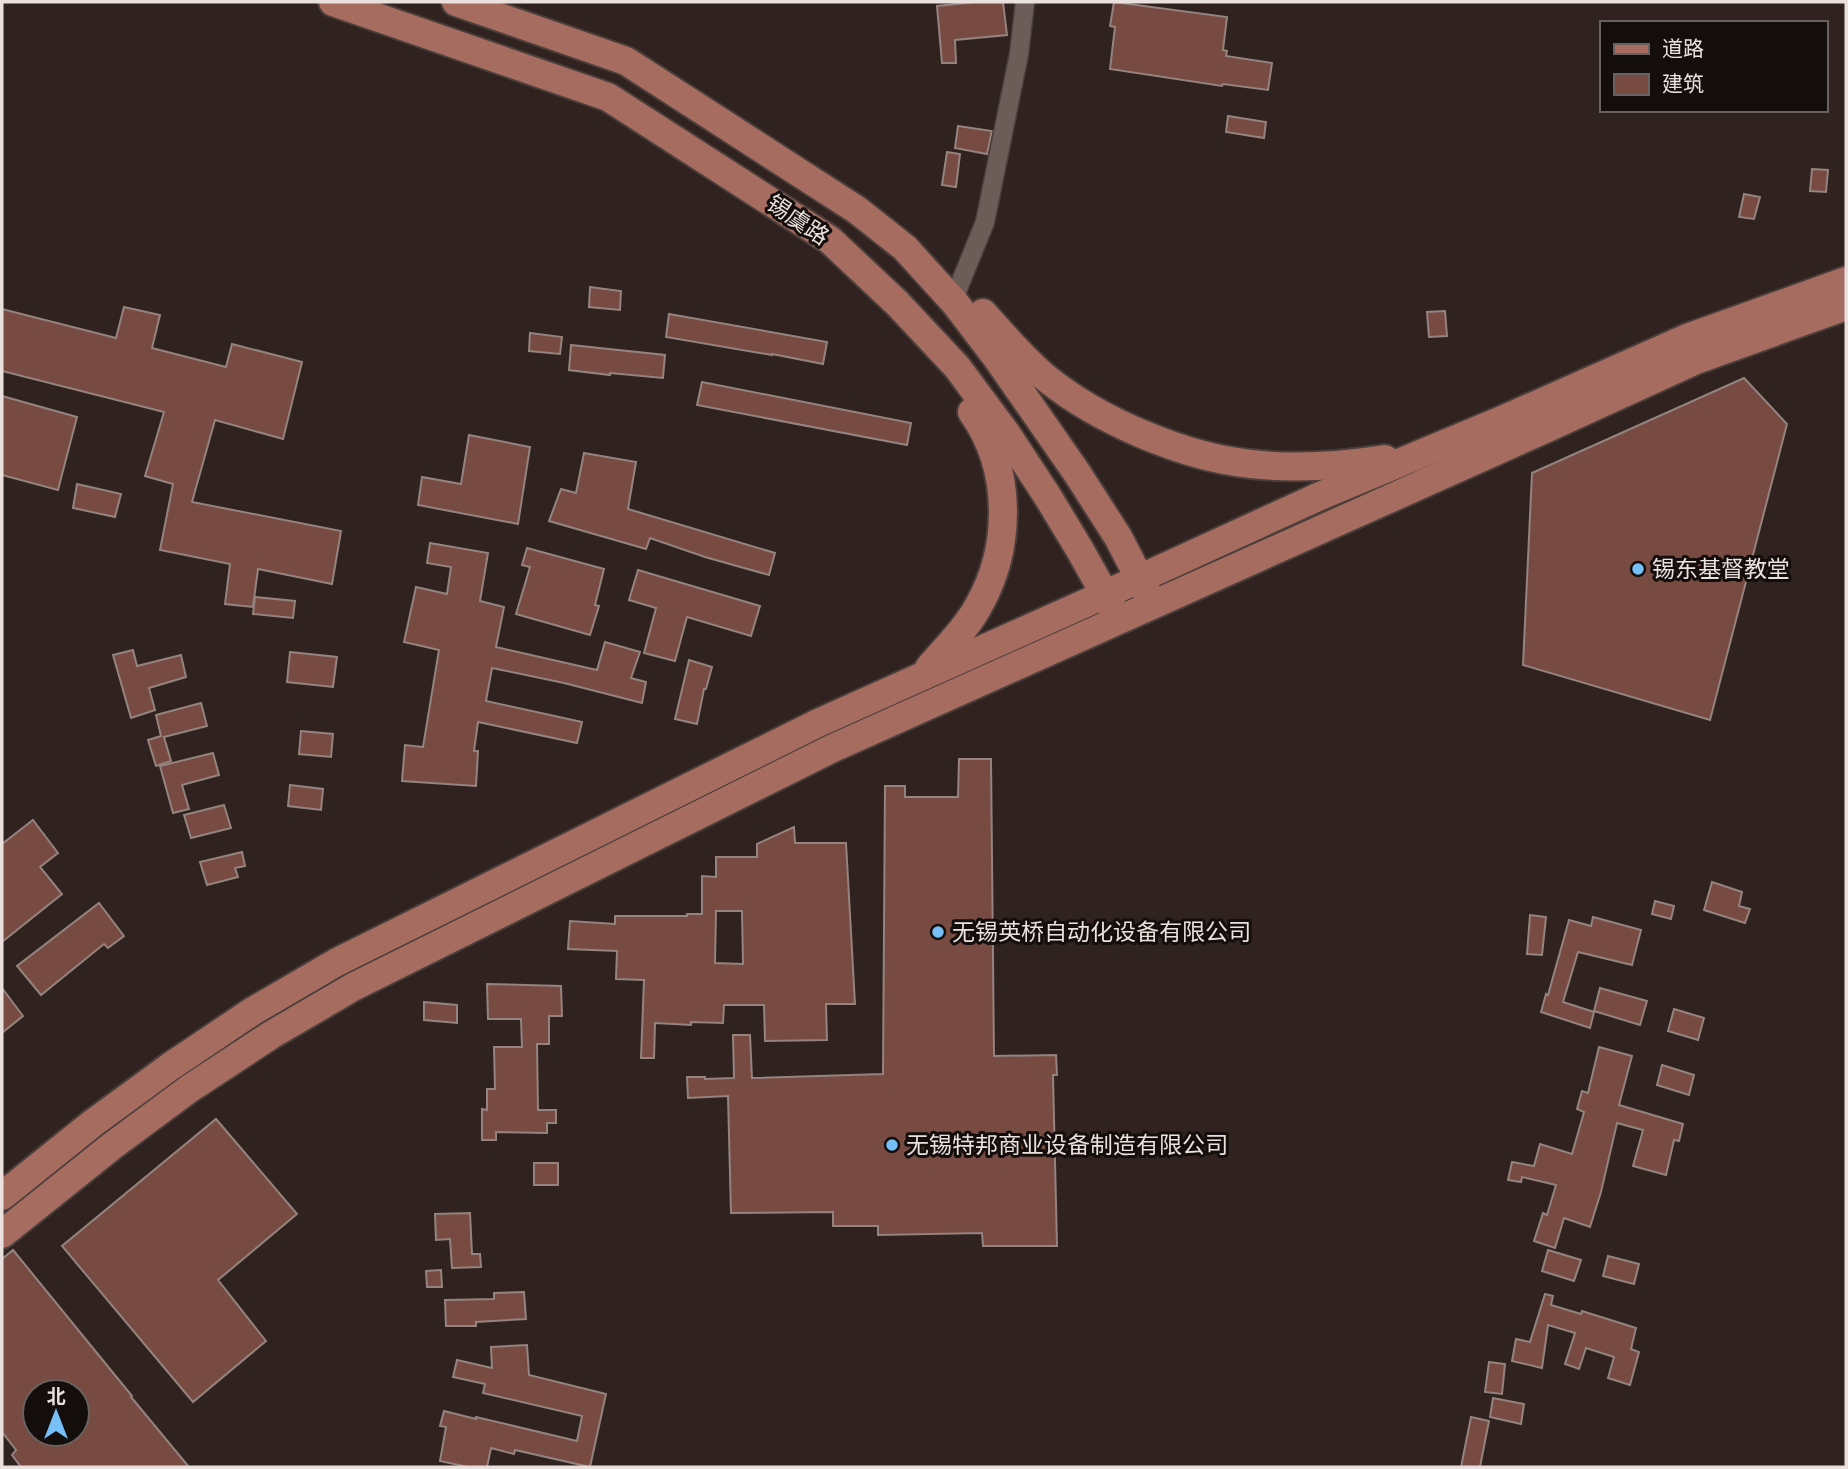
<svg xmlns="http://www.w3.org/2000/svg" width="1848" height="1469" font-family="Montserrat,'Noto Sans SC',sans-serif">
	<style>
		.building { fill: #774b41; stroke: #94837f; stroke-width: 2; fill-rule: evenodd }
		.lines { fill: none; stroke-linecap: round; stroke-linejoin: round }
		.minor-casing { stroke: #4a3e3b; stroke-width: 21 }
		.primary-casing { stroke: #4a3e3b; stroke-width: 32 }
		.minor { stroke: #6d5d59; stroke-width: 18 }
		.primary { stroke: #a66c60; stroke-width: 28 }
		.poi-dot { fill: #77c0f7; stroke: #130d0b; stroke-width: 2.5 }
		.labels { text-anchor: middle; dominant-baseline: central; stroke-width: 6; stroke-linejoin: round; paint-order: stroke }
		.street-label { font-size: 23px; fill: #eae0de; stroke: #130d0b }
		.poi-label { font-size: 23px; fill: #eae0de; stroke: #130d0b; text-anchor: start }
	</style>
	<rect width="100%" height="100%" fill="#2f221f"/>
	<!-- building -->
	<g class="building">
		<polygon points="976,2 1003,2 1007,35 955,40 956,63 942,63 937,6"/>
		<polygon points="1114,2 1227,17 1223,50 1227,51 1226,56 1272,63 1268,90 1223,84 1222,86 1110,69 1115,27 1110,26"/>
		<polygon points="1228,116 1266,122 1264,138 1226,132"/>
		<polygon points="958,126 992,131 987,154 955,148"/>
		<polygon points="947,152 960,154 956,187 942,185"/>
		<polygon points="1812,169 1828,170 1826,192 1810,191"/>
		<polygon points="1744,194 1760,197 1754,219 1739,217"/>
		<polygon points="590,287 621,291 620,310 589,307"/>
		<polygon points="124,307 160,315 152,348 226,367 232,344 302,362 283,439 215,420 192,502 341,531 332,584 258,569 253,607 225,604 230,564 160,550 173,484 145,476 164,412 2,371 2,309 116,338"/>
		<polygon points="1445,311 1447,336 1429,337 1427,312"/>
		<polygon points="669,314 827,342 823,364 772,354 772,355 666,337"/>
		<polygon points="530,333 562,337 560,354 529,351"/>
		<polygon points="571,345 665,355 663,378 610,373 610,375 569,370"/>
		<polygon points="1744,378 1787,424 1710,720 1523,665 1532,473"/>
		<polygon points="702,382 911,423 907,445 697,405"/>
		<polygon points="2,396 77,417 58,490 2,475"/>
		<polygon points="469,435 530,447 518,524 418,505 422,477 461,484"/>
		<polygon points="584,453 636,462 628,509 775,553 769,575 705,557 650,538 646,549 549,521 561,489 576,493"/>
		<polygon points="77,484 121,494 115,517 73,508"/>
		<polygon points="430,543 488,553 480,601 504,607 496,647 597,670 605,642 640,652 631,678 646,682 642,703 564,683 492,668 486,701 582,722 577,743 478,722 474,751 478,751 476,786 402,781 405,745 423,747 439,650 404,642 416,587 447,594 451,567 427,563"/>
		<polygon points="527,548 604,569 595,605 599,606 590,635 516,614 530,567 522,565"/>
		<polygon points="638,570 760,606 751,636 687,617 675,661 644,653 656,608 629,600"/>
		<polygon points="255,597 295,601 293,618 253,614"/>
		<polygon points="133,650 137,666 181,655 186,677 149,688 155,710 131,718 113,655"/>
		<polygon points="290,652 337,657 333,687 287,682"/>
		<polygon points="689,660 712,667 706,689 704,689 697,724 675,719"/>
		<polygon points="201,703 207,726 164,737 171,761 156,766 148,740 161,736 156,715"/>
		<polygon points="301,731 333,734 331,757 299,754"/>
		<polygon points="213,753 219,775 182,785 189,809 173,813 160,766"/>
		<polygon points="959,759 991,759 994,1056 1056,1055 1057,1075 1053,1075 1057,1246 983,1246 982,1233 878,1235 878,1226 833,1226 833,1212 731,1213 728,1096 688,1098 687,1077 705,1077 705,1079 734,1078 733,1035 750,1035 752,1078 883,1074 885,786 905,786 905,797 958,797"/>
		<polygon points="290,785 323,789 321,810 288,806"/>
		<polygon points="224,805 231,828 191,838 184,815"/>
		<polygon points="33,820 58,853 40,867 62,894 2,942 2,844"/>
		<path d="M 794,827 L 795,843 L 846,843 L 855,1004 L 826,1004 L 827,1040 L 765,1041 L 764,1005 L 724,1005 L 723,1023 L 691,1022 L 691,1025 L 655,1023 L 654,1058 L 641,1058 L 644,980 L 616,979 L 617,951 L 568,949 L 570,921 L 615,924 L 615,916 L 687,916 L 687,914 L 702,914 L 702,876 L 716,877 L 716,857 L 757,857 L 757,844 ZM 716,911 L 742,911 L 743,964 L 715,963 Z"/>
		<polygon points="242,852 245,866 235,868 238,877 207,885 200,862"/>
		<polygon points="1712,882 1742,892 1739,906 1750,909 1745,923 1704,910"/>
		<polygon points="1655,901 1674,906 1671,919 1652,914"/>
		<polygon points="99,903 124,936 108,948 104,944 41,995 17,966"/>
		<polygon points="1530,915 1546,917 1542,955 1527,954"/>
		<polygon points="1593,917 1641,930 1632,965 1578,952 1563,1002 1594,1012 1590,1028 1541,1012 1546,994 1548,995 1569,920 1591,926"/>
		<polygon points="487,984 561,986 562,1016 549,1016 549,1044 537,1044 538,1110 556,1110 556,1123 547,1123 547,1133 496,1132 496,1140 482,1140 482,1109 487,1110 487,1089 495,1089 494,1047 522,1047 521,1019 488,1019"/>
		<polygon points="2,988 23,1016 2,1033"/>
		<polygon points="1600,988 1647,1001 1640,1025 1594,1011"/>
		<polygon points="424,1002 457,1005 457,1023 424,1020"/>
		<polygon points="1674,1009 1704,1018 1698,1040 1668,1031"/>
		<polygon points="1599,1047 1632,1056 1619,1105 1683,1124 1679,1141 1674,1140 1666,1175 1633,1166 1643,1130 1617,1123 1601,1192 1590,1227 1564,1218 1555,1248 1534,1241 1543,1213 1547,1215 1556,1185 1522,1177 1521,1182 1508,1180 1512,1162 1534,1166 1540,1144 1572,1154 1584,1112 1577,1109 1582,1091 1588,1093"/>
		<polygon points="1662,1065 1694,1075 1689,1095 1657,1085"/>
		<polygon points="216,1119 297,1214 218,1280 266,1341 193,1402 62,1246"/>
		<rect x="534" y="1163" width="24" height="22"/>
		<polygon points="470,1213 472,1254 480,1254 481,1267 452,1268 450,1239 436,1240 435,1214"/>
		<path d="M 13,1250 L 132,1396 L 131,1397 L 189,1467 L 21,1467 L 12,1455 L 16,1450 L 2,1432 L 2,1259 ZM 35,1392 L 77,1392 L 77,1434 L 35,1434 Z"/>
		<polygon points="1548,1250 1581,1260 1574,1281 1542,1271"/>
		<polygon points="1608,1256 1639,1264 1634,1284 1603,1276"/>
		<polygon points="441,1270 442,1287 427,1287 426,1271"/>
		<polygon points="524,1292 526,1319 476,1322 476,1326 446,1326 445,1300 494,1299 494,1293"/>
		<polygon points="1545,1294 1553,1296 1551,1305 1581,1314 1582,1311 1636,1328 1631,1349 1639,1352 1630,1385 1608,1378 1614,1357 1586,1348 1579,1369 1565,1364 1575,1333 1548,1325 1542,1368 1512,1361 1516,1339 1530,1342"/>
		<polygon points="527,1345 529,1375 606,1394 590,1467 515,1450 514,1454 491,1448 487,1467 468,1467 440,1461 446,1427 440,1426 444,1411 476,1419 476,1417 577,1441 582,1416 483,1393 485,1384 453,1377 457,1360 492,1368 491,1347"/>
		<polygon points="1489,1362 1505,1364 1502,1394 1485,1392"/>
		<polygon points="1493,1398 1524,1404 1521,1424 1490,1417"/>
		<polygon points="1471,1417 1489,1421 1480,1467 1461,1467"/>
	</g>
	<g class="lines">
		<defs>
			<polyline id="minor" points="957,291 985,222 1019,54 1025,2"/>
			<g id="primary">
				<polyline points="333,2 608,97 830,240 897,303 957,367 1006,433 1048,497 1080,550 1113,609"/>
				<polyline points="456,2 626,61 857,210 905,248 955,303 997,358 1077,473 1118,537 1147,593"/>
				<path d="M 983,313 C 1003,335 1023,359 1046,378 C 1099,421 1184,457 1251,464 C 1295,469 1341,466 1385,459"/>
				<path d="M 929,668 C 946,648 966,629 979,605 C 1012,546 1012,468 972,412"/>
				<polyline points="2,1196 93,1123 171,1066 253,1011 337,962 818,723 1106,594 1320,496 1502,420 1687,338 1846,281"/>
				<polyline points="2,1234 112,1146 189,1089 271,1035 353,987 831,749 1554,425 1696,360 1846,306"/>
			</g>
		</defs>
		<!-- minor casing -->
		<use href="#minor" class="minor-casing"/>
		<!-- primary casing -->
		<use href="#primary" class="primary-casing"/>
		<!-- minor -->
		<use href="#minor" class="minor"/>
		<!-- primary -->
		<use href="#primary" class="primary"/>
	</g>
	<!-- markers -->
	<g class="poi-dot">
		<circle cx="1638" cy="569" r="7"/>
		<circle cx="938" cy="932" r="7"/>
		<circle cx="892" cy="1145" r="7"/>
	</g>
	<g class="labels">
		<!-- street labels -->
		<g class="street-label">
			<text transform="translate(798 220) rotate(34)">锡虞路</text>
		</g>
		<!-- poi labels -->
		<g class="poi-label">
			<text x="1652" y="569">锡东基督教堂</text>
			<text x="952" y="932">无锡英桥自动化设备有限公司</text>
			<text x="906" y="1145">无锡特邦商业设备制造有限公司</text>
		</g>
	</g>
	<!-- border -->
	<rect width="1848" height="1469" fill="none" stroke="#eae0de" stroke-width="7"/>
	<!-- legend -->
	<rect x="1600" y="21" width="228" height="91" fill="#130d0b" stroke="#69615f" stroke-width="2"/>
	<rect x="1614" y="44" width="35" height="10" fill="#a66c60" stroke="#69615f" stroke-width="2"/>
	<text x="1662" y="56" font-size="21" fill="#eae0de">道路</text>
	<rect x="1614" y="74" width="35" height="21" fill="#774b41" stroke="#69615f" stroke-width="2"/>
	<text x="1662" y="91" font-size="21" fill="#eae0de">建筑</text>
	<!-- north arrow -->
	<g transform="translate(56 1413)"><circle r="33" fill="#130d0b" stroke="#69615f" stroke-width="2"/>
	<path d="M0-5L12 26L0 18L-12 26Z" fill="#77c0f7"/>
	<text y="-10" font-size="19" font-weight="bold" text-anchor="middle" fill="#eae0de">北</text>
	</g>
</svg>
